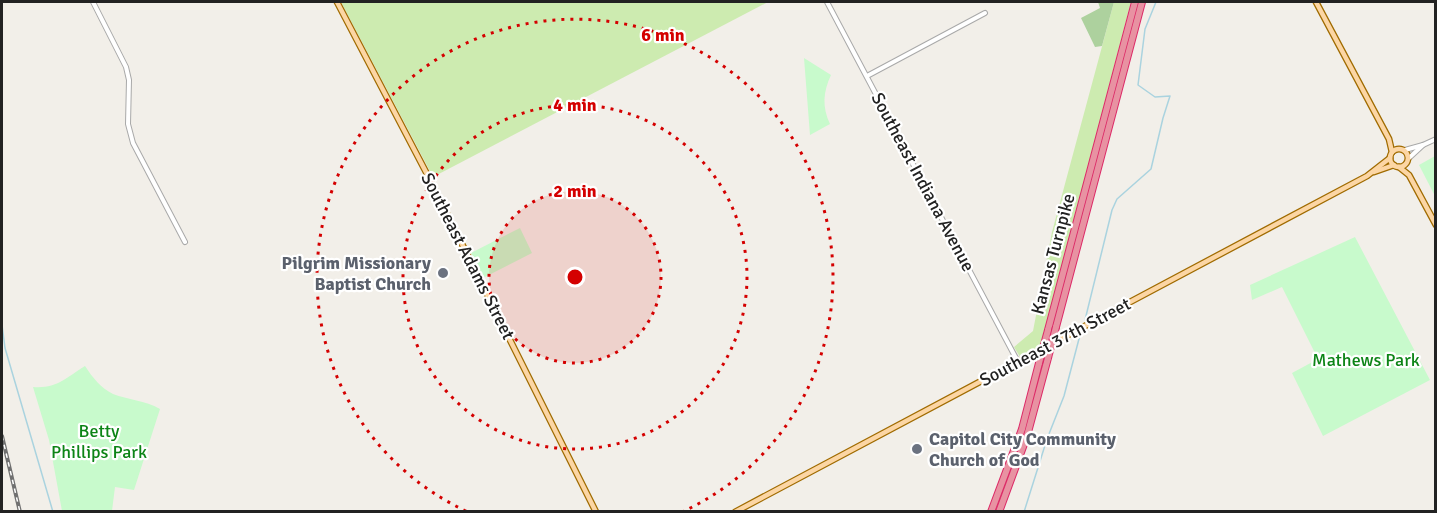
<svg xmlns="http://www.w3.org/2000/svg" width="1437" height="513" font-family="Signika,sans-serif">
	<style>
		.grass { fill: #cdebb0 }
		.forest { fill: #add19e }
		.park { fill: #c8facc }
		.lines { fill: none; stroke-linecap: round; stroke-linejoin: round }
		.stream { stroke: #aad3df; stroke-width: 1.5 }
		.minor-casing { stroke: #a9a9a9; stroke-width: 6 }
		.major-casing { stroke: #a06b00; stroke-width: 7 }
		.highway-casing { stroke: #dc2a67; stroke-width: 8 }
		.minor { stroke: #fff; stroke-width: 4 }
		.major { stroke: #fcd6a4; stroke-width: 4.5 }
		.highway { stroke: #e892a2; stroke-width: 6 }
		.rail-casing { stroke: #707070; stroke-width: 4 }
		.rail { stroke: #fff; stroke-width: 1.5; stroke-dasharray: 4.5; stroke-linecap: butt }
		.highway-bridge-casing { stroke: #dc2a67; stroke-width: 8; stroke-linecap: butt }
		.highway-bridge { stroke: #e892a2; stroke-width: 6 }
		.ring { fill: none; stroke: #d40000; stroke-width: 3; stroke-dasharray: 3 6 }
		.worship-dot { fill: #6b7280; stroke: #fff; stroke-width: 2 }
		.labels { text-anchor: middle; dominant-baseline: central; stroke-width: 4.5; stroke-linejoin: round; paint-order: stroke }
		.street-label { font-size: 18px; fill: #222; stroke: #fff }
		.worship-label { font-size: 18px; font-weight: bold; fill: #5b616d; stroke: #fff; text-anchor: end }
		.park-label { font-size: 18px; fill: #0c8416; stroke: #fff }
		.centre { fill: #d40000; stroke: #fff; stroke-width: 3 }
		.ring-label { font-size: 18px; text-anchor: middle; font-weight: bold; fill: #d40000; stroke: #fff; stroke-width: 4.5; stroke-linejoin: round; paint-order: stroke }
	</style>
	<rect width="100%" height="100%" fill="#f2efe9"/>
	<!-- grass -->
	<g class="grass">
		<polygon points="341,2 768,2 433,177"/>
		<polygon points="1114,2 1131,2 1041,346 1020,357 1014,347 1033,331 1052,232"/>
	</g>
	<!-- forest -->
	<polygon class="forest" points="1098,2 1114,2 1102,46 1095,47 1081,18 1100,8"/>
	<!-- park -->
	<g class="park">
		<path d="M 804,58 L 831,75 C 823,92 822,107 830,124 L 810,135 Z"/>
		<polygon points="1435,156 1435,196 1419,165"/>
		<polygon points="520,228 532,253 483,278 471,253"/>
		<polygon points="1355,237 1430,380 1323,436 1292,373 1318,359 1282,287 1252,300 1250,285"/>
		<path d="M 85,366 C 92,377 101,388 113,394 C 128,400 145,400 160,409 L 134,490 L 115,487 L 112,511 L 62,511 L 49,440 L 33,387 C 56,389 66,378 85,366 Z"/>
	</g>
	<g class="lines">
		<!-- stream -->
		<g class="stream">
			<polyline points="1085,320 1112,210 1117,199 1151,169 1163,118 1170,96 1155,97 1138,85 1145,29 1156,2"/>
			<polyline points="2,325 5,348 53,512"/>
			<polyline points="1024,512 1047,439 1064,396 1080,335"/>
		</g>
		<defs>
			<g id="minor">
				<polyline points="93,2 126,67 129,80 128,124 133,143 185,242"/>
				<polyline points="827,2 1018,362"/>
				<polyline points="867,76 985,13"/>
				<polyline points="1405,150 1423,145 1436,139"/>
				<polyline points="1409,158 1423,145"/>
			</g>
			<g id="major">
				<polyline points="337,2 427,174 596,512"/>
				<polyline points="1316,2 1389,139 1392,152"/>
				<circle cx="1399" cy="158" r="9"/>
				<polyline points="1399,167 1409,175 1436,225"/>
				<polyline points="1374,172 1394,165"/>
				<polyline points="735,512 1367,176 1390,158"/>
			</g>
			<g id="highway">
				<polyline points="1056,327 1142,2"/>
				<polyline points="1048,330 1135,2"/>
				<polyline points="991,512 1022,429 1039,363"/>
				<polyline points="999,512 1027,436 1048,358"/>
			</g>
		</defs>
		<!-- minor casing -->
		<use href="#minor" class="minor-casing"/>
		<!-- major casing -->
		<use href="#major" class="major-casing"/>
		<!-- highway casing -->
		<use href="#highway" class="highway-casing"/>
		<!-- minor -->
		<use href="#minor" class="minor"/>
		<!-- major -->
		<use href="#major" class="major"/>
		<!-- highway -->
		<use href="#highway" class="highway"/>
		<defs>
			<polyline id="rail" points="2,436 20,512"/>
		</defs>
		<!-- rail casing -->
		<use href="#rail" class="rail-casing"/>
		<!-- rail -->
		<use href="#rail" class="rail"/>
		<defs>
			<g id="highway-bridge">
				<polyline points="1048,358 1056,327"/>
				<polyline points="1039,363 1048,330"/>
			</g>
		</defs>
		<!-- highway-bridge casing -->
		<use href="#highway-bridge" class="highway-bridge-casing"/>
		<!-- highway-bridge -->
		<use href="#highway-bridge" class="highway-bridge"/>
	</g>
	<!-- distance rings -->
	<circle cx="575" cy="277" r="86" fill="#d40000" fill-opacity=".12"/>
	<g class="ring">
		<circle cx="575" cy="277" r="86"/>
		<circle cx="575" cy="277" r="172"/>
		<path d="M466 511A258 258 0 1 1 684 511"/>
	</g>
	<!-- markers -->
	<g class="worship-dot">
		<circle cx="443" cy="273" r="6"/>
		<circle cx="917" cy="449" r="6"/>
	</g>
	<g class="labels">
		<!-- street labels -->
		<g class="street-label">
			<text transform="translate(923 182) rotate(62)">Southeast Indiana Avenue</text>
			<text transform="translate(1053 254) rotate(-75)">Kansas Turnpike</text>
			<text transform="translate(468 256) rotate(63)">Southeast Adams Street</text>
			<text transform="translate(1055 342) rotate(-28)">Southeast 37th Street</text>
		</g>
		<!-- worship labels -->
		<g class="worship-label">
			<text x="431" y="263">Pilgrim Missionary<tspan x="431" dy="21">Baptist Church</tspan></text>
			<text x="929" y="439" text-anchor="start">Capitol City Community<tspan x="929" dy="21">Church of God</tspan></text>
		</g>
		<!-- park labels -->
		<g class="park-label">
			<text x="1366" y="360">Mathews Park</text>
			<text x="99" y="431">Betty<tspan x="99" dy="21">Phillips Park</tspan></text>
		</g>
	</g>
	<circle cx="575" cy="277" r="9" class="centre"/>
	<g class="ring-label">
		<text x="663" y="41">6 min</text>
		<text x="575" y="111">4 min</text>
		<text x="575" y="197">2 min</text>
	</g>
	<!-- border -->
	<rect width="1437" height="513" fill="none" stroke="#222222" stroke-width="6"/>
</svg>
